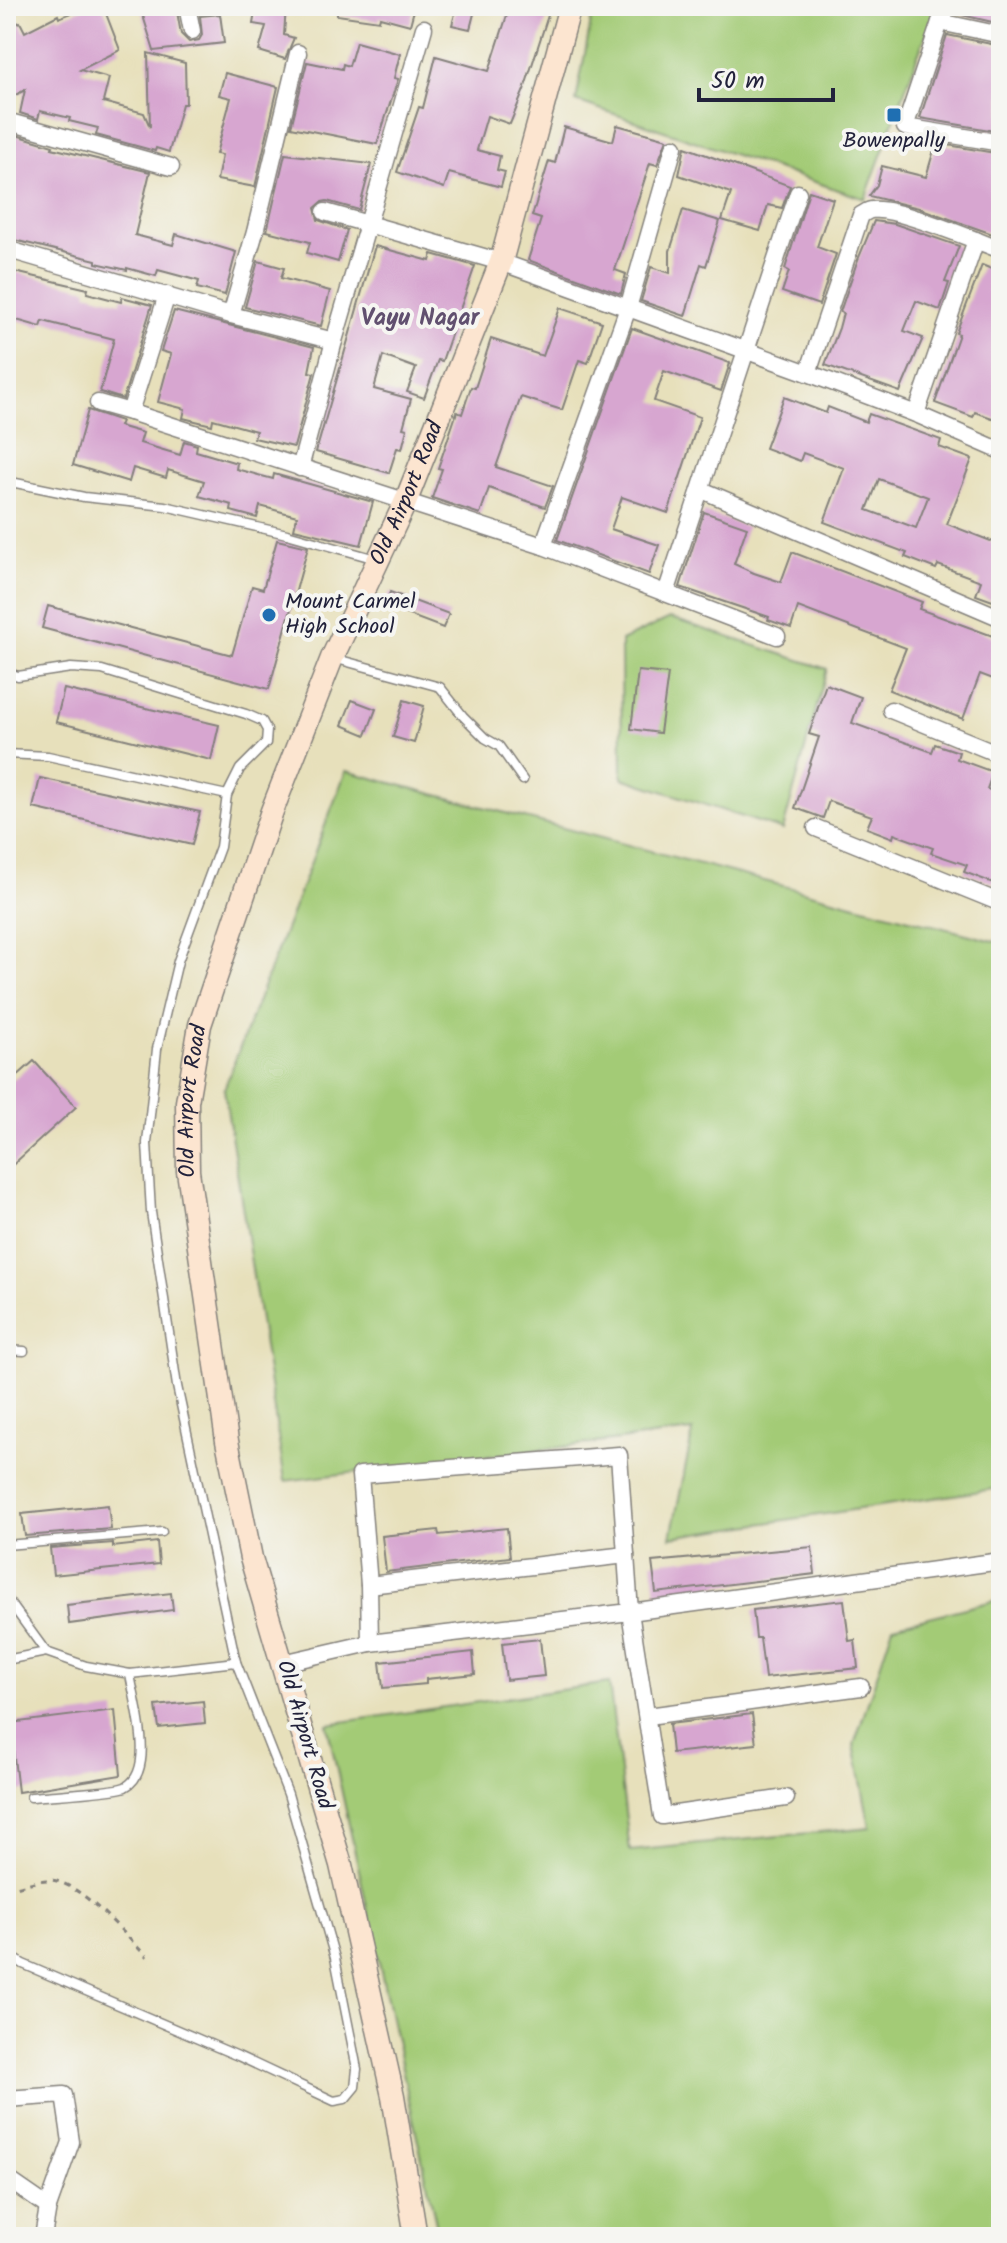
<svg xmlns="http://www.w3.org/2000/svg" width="1007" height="2243" font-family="Kalam,sans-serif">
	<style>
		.green { fill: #a3cb76; stroke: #627658; stroke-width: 2 }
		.building { fill: #d7a6d0; fill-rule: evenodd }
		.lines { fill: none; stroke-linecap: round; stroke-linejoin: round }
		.lane-casing { stroke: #84817b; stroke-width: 11 }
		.street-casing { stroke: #84817b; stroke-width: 19 }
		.secondary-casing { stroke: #84817b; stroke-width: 25 }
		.path { stroke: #84817b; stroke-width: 3; stroke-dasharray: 6 6; stroke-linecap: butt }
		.lane { stroke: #fff; stroke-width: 8 }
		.street { stroke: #fff; stroke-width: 16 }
		.secondary { stroke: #fce5d0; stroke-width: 22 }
		.poi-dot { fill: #1f6fb2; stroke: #f6f6f2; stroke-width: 3 }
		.labels { text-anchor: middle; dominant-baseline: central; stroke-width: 8; stroke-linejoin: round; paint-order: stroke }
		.poi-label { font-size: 22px; fill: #22223b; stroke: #f6f6f2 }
		.street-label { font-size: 22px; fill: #22223b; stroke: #f6f6f2 }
		.neighbourhood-label { font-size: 24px; font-weight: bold; fill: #61506f; stroke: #f6f6f2 }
	</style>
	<rect width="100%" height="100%" fill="#f6f6f2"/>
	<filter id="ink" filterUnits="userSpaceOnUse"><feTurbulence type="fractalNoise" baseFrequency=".0125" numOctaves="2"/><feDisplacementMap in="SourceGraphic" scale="16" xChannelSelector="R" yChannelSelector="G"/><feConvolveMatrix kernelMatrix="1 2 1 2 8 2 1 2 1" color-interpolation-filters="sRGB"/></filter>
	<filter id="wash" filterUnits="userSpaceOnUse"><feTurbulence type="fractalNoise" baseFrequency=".006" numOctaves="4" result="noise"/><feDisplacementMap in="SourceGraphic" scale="32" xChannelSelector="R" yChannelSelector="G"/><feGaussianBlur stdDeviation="1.8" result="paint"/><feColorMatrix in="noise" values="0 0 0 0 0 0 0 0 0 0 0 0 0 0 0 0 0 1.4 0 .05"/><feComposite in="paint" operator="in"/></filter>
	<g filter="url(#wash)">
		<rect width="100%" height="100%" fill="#e7e0bb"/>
		<!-- green -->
		<g class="green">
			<polygon points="594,6 942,6 922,44 865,199 576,101"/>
			<polygon points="670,618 827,669 783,830 622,778 621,641"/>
			<polygon points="346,771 1001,943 1001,1488 671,1537 693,1431 285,1481 224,1089"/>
			<polygon points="1001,1599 1001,2237 439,2237 327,1724 609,1683 630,1851 870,1827 854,1745 893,1626"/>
		</g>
		<g id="blocks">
			<!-- building -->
			<g class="building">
				<polygon points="89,6 103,6 120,50 80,70 109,78 103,102 144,113 150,127 148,53 185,63 186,104 182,104 169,152 156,148 155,151 96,135 98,128 69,121 70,118 40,111 38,119 20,113 25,90 6,100 6,28 20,22 25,32 58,15 59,18"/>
				<polygon points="140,6 176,6 181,34 189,42 199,40 202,35 200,16 220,14 224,43 154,51"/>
				<polygon points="256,6 286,6 284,35 294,38 285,59 259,51 266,26 253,24"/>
				<polygon points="337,6 415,6 410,25 380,17 379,21 337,15"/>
				<polygon points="457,6 476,6 470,29 452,25"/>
				<polygon points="510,6 551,6 524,90 510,124 487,116 477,150 500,156 497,170 505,172 501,187 449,173 444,188 397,172 419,107 423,108 436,56 489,71"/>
				<polygon points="963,6 1001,6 1001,24 962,15"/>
				<polygon points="947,35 1001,46 1001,132 920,118"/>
				<polygon points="356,42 400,54 394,78 398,79 377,144 291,127 307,62 342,69 343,64 349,66"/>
				<polygon points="225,73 278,87 255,187 217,180 222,155 216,154 231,98 219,95"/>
				<polygon points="617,125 667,139 657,165 650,163 615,270 626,274 621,294 528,260 541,219 532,216 549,161 555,163 564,127 613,141"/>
				<polygon points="6,132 53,146 52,148 150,172 135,235 173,245 176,234 236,252 225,295 197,288 199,281 158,270 156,276 127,268 127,270 96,263 96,260 6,238"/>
				<polygon points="936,143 1001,154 1001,237 919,208 869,196 877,185 882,166 926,177"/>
				<polygon points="685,147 790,186 782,208 768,205 760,231 722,220 731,193 679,175"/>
				<polygon points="285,154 371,164 359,210 327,201 322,202 315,208 318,220 347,230 338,262 307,253 310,242 267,231"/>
				<polygon points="809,191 833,199 817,247 836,254 819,305 782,292 789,271 785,269"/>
				<polygon points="683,210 720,221 706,266 701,264 685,316 641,301 651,267 670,273 670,251"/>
				<polygon points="874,221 895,224 959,246 945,282 949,283 940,310 916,301 904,331 923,338 900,392 825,365 839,328 843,313 840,312 857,262"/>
				<polygon points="375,246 430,261 432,254 475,266 442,361 438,360 424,398 407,392 416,368 383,356 374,389 411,399 403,428 407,429 402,449 397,448 389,473 316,452"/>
				<polygon points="258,261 284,268 281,278 330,291 321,326 245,307"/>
				<polygon points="982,265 1001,273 1001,421 975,412 973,417 935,403 959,334 956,333"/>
				<polygon points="6,270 88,289 87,293 121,302 122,297 152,305 123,399 100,392 114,339 43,321 41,327 6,317"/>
				<polygon points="560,308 602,322 588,363 579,360 562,410 521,397 496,467 553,486 545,507 489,488 480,514 432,498 442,469 438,468 457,412 462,414 471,387 475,388 491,339 543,356"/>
				<polygon points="174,311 314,347 309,372 314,373 294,447 254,438 256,431 213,419 212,425 183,418 185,409 158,402 171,354 161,351"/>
				<polygon points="632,328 730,363 721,391 664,371 654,401 700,417 668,513 622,497 611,529 659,545 649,574 557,540"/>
				<path d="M 784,397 L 826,413 L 828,407 L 866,422 L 869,414 L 941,440 L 939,447 L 972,459 L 947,524 L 1001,545 L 1001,604 L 976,595 L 981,581 L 938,565 L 936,569 L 905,557 L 907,553 L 824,522 L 844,468 L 803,453 L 800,461 L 765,448 ZM 879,479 L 928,497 L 916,528 L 867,510 Z"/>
				<polygon points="88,410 121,421 119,426 143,433 140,443 180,455 184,441 197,445 196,451 237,463 236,469 273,479 274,474 373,502 361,545 294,529 297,516 260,506 257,518 231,511 232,505 199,496 204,481 168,470 166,478 133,468 129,482 73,465"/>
				<polygon points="704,512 747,527 734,564 754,573 781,582 792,552 922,602 919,609 1001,639 1001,682 980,674 963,719 889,690 906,648 798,607 791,628 768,620 769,617 680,587"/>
				<polygon points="277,540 308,547 269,689 42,628 48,606 232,655 252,586 263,589"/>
				<polygon points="390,592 449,614 443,628 385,606"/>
				<polygon points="638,671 668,674 660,733 631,729"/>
				<polygon points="826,684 861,697 852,723 932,752 935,744 959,752 957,759 993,772 987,789 1001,794 1001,878 996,876 993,883 964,872 967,865 931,853 933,848 894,834 893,838 867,828 872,816 829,801 823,818 795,808 819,737 809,734"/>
				<polygon points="64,689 219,725 211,760 56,722"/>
				<polygon points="352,700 376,709 366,735 342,725"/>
				<polygon points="404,700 424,706 414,743 393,737"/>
				<polygon points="40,778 200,812 192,845 33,808"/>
				<polygon points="34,1061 76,1107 6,1171 6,1086"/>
				<polygon points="108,1505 111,1529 25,1536 22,1514"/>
				<polygon points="507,1528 510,1557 386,1572 382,1536 438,1530 439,1535"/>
				<polygon points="157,1542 159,1564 53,1575 50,1548 113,1543 113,1547"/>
				<polygon points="812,1547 815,1574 656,1593 652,1562"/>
				<polygon points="171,1593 173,1610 69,1624 67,1605"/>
				<polygon points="844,1600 849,1641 855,1640 858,1668 765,1678 760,1638 756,1638 753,1610"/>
				<polygon points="540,1639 544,1676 506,1680 502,1643"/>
				<polygon points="473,1652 475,1674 426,1679 426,1684 383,1688 380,1662"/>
				<polygon points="203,1701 205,1723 159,1728 156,1706"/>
				<polygon points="115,1710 121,1775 18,1792 10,1723"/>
				<polygon points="752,1714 756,1744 672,1753 669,1724"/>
			</g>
		</g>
	</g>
	<g filter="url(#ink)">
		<use href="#blocks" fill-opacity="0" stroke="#84817b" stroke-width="2"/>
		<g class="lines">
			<defs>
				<g id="lane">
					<polyline points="6,481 84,497 165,506 287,534 376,559"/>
					<polyline points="333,658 440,687 463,716 485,738 499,746 523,780"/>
					<polyline points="6,672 18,676 71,668 102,670 246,714 262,721 267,730 266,743 240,769 227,795 220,847 178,961 157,1049 147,1143 151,1212 177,1386 236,1662 288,1794 335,1958 357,2069 355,2087 345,2099 334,2101 238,2056 23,1964 6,1953"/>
					<polyline points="6,754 48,756 227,795"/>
					<polyline points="6,1350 24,1351"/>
					<polyline points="6,1545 162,1532"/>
					<polyline points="6,1597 46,1652 86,1666 130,1674 236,1662"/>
					<polyline points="6,1660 46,1652"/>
					<path d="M 31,1797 C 48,1795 114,1792 125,1787 C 157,1771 134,1701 130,1674"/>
				</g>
				<g id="street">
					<polyline points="187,6 192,31"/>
					<polyline points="940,22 948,6"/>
					<polyline points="1001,35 940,22 905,127 1001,143"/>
					<polyline points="6,121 171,167"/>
					<polyline points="325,212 368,224 424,28"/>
					<polyline points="6,249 231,315 334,341 368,224 501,262 808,373 916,414 1001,451"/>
					<polyline points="167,295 130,412 543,546 777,636"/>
					<polyline points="231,315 255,232 298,53"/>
					<path d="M 808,373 L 861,215 C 865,213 868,210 872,210 C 894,206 977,241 1001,250"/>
					<polyline points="98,403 130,412"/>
					<polyline points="916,414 976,240"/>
					<polyline points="300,468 334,341"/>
					<polyline points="702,490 1001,618"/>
					<polyline points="543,546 628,308 674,147"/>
					<polyline points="666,593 798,193"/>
					<polyline points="891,710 1001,755"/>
					<polyline points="816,828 1001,903"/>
					<polyline points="369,1585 626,1555"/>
					<polyline points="370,1643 369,1585 360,1475 619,1455 630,1612 662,1816 786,1798"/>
					<polyline points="283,1663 370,1643 630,1612 1001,1561"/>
					<polyline points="648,1716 861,1687"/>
					<polyline points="6,2099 64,2095 71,2142 48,2207 43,2237"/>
					<polyline points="6,2178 48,2207"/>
				</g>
				<g id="secondary">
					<path id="s1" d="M 416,2237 L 393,2096 L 341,1865 L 251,1558 L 227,1441 L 188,1171 L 187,1102 L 200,1025 L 272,811 L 332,658 L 405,503 L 501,262 L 570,6"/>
				</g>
			</defs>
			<!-- lane casing -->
			<use href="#lane" class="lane-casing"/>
			<!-- street casing -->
			<use href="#street" class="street-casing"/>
			<!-- secondary casing -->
			<use href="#secondary" class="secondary-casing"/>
			<!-- path -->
			<path class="path" d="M 6,1889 C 21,1887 34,1880 49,1880 C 79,1880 126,1936 147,1957"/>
			<!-- lane -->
			<use href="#lane" class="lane"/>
			<!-- street -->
			<use href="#street" class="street"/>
			<!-- secondary -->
			<use href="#secondary" class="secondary"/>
		</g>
	</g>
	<!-- markers -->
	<g class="poi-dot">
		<rect x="886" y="107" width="16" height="16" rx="4"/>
		<circle cx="269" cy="615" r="8"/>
	</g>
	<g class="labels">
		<!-- poi labels -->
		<g class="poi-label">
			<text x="894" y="141">Bowenpally</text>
			<text x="285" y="602" text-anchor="start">Mount Carmel<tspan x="285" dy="25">High School</tspan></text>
		</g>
		<!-- street labels -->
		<g class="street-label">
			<text stroke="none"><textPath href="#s1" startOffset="1810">Old Airport Road</textPath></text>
			<text stroke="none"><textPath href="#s1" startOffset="1162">Old Airport Road</textPath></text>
			<text transform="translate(304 1735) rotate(74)">Old Airport Road</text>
		</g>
		<!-- neighbourhood labels -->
		<g class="neighbourhood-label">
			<text x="420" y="318">Vayu Nagar</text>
		</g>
	</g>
	<!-- margin -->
	<rect width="1007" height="2243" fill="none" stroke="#f6f6f2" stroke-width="32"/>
	<!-- scale -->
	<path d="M699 88v12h134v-12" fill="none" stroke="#22223b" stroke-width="4"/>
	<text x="711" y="88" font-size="24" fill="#22223b" stroke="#f6f6f2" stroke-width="6" paint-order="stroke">50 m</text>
</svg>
